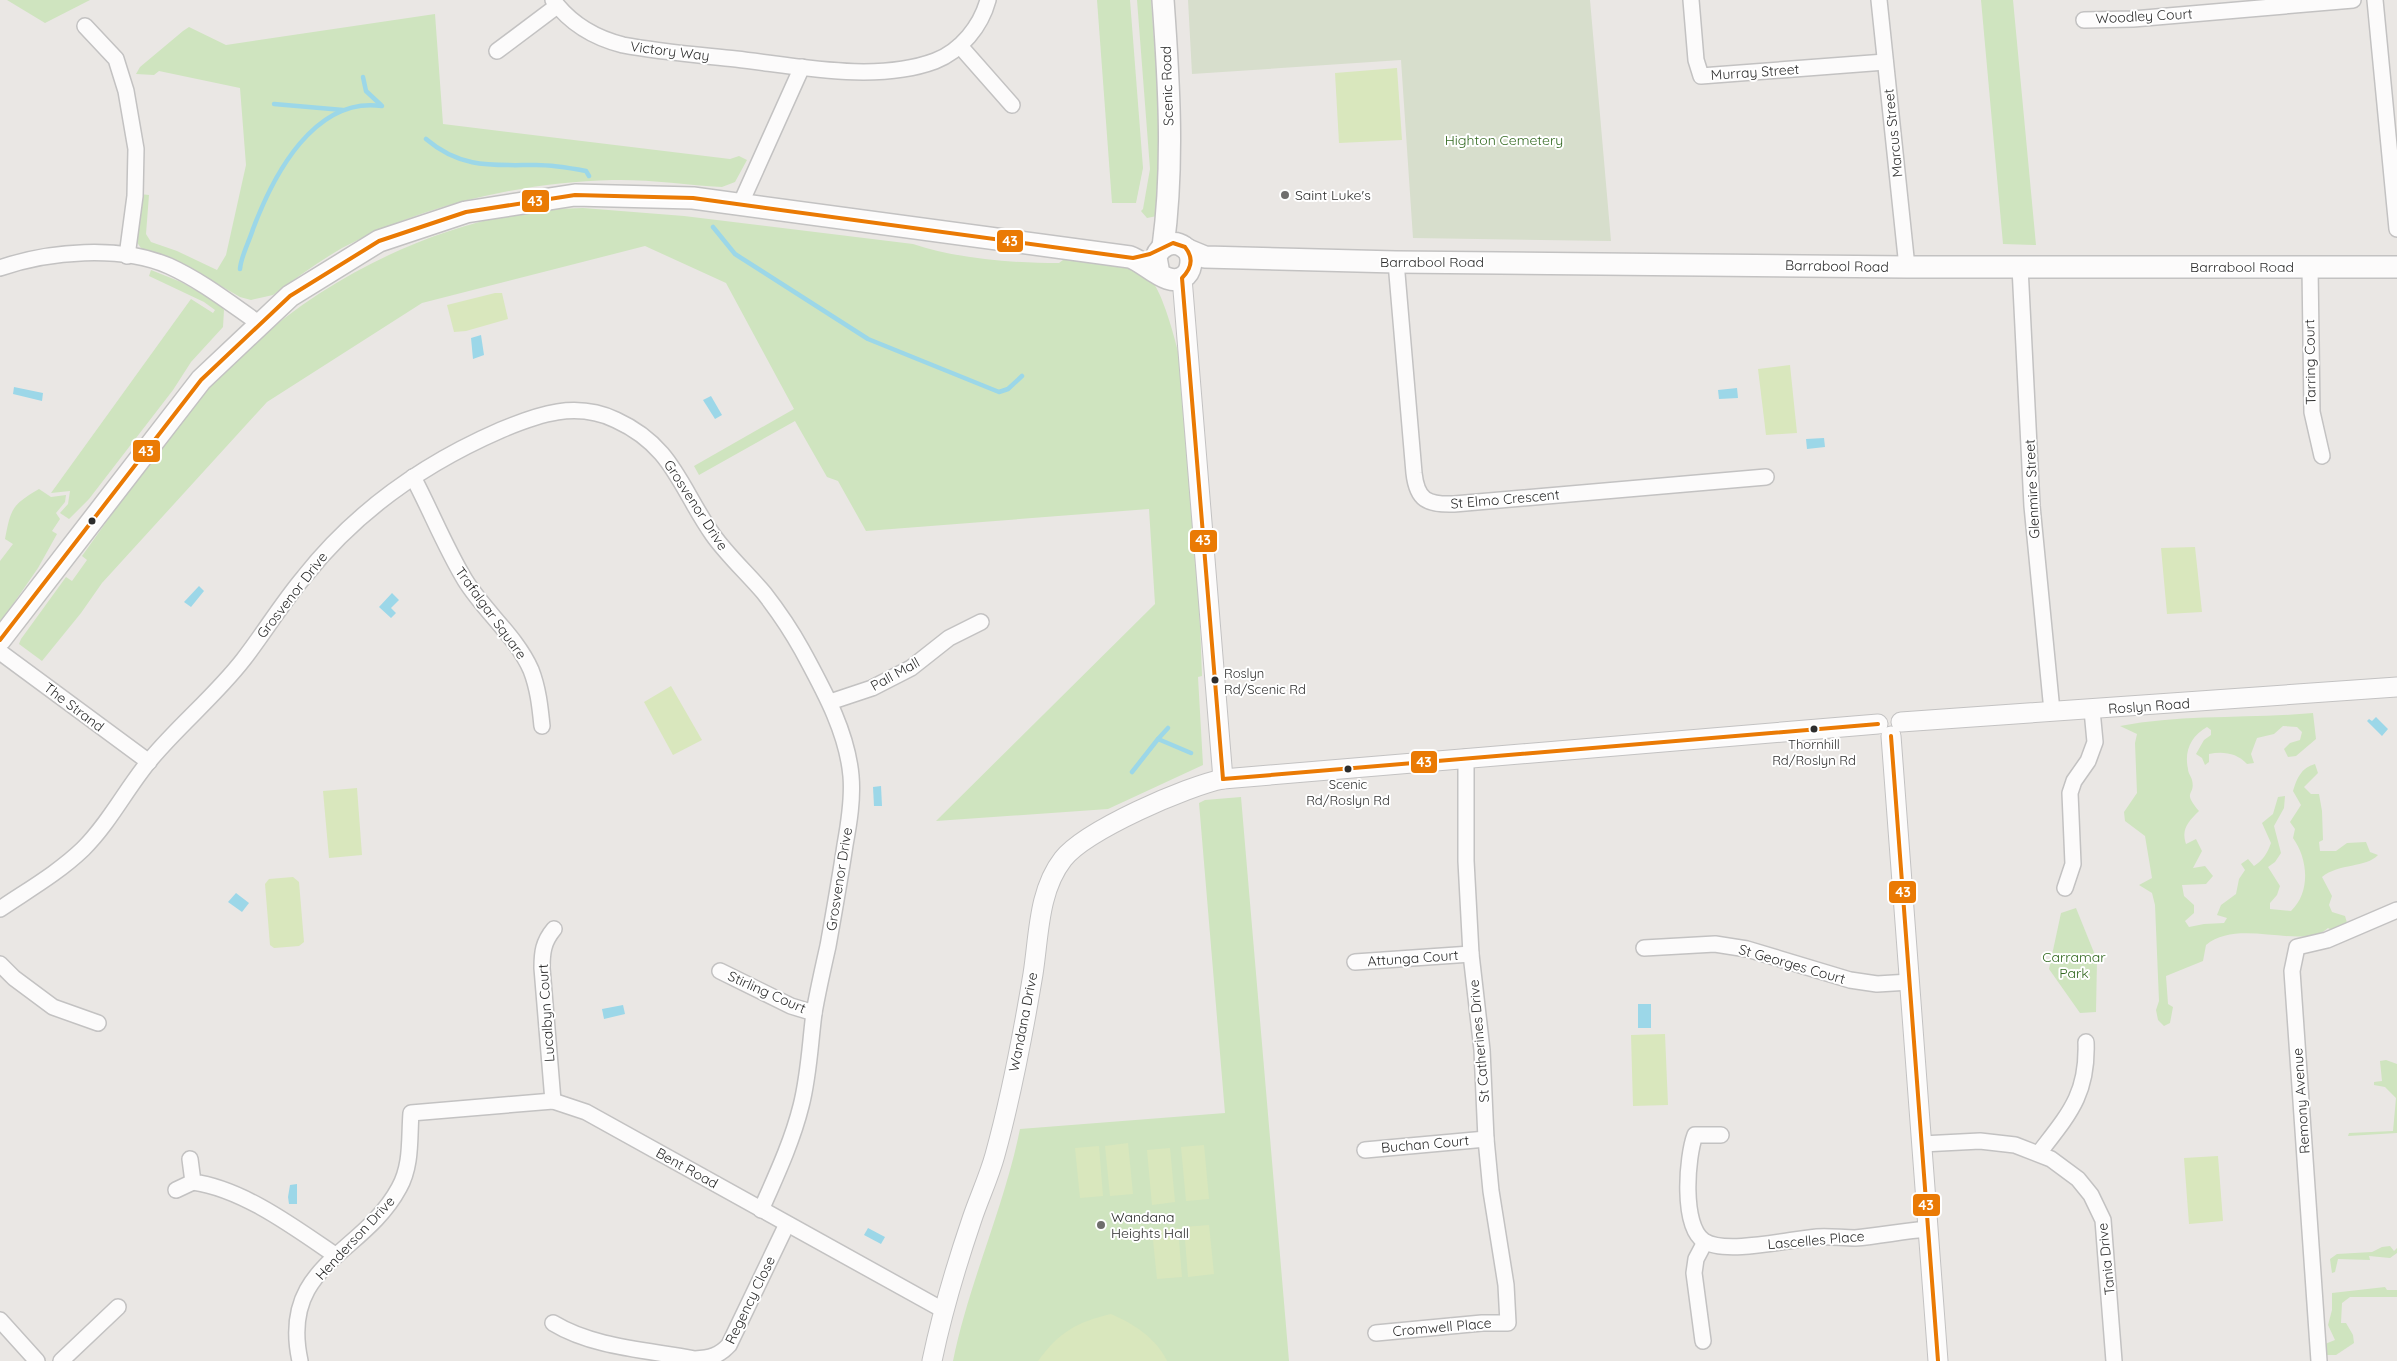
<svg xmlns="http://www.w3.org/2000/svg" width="2397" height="1361" font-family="Quicksand,sans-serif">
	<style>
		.green { fill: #cfe4bf }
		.cemetery { fill: #d7decc }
		.pitch { fill: #d9e7bd }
		.water { fill: #9cd7e8 }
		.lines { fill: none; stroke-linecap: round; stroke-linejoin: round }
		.stream { stroke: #9cd7e8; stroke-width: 4.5 }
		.minor-casing { stroke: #c3c2c2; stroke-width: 18 }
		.tertiary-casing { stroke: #c3c2c2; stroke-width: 21 }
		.secondary-casing { stroke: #c3c2c2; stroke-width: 24 }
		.minor { stroke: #fcfbfb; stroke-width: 15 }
		.tertiary { stroke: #fcfbfb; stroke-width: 19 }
		.secondary { stroke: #fcfbfb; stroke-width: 21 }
		.bus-1-casing { stroke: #fff; stroke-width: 8 }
		.bus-1 { stroke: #ea7a04; stroke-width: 4 }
		.poi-dot { fill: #6f6e6d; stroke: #fff; stroke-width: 2 }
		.bus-dot { fill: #2d2d2d; stroke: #fff; stroke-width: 2 }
		.labels { text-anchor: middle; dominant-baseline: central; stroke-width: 4; stroke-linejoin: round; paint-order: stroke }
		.bus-label { font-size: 13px; fill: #2d2d2d; stroke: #fff }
		.street-label { font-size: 14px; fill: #2d2d2d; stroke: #fff }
		.park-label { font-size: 14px; fill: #31681f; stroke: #fff }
		.poi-label { font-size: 14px; fill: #2d2d2d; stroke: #fff; text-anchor: start }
		.line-badge { stroke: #fff; stroke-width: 2 }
		.badge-label { font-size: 14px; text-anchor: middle; font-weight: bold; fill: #fff }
	</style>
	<rect width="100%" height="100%" fill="#eae7e4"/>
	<!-- green -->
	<g class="green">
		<polygon points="7,0 90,0 45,23"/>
		<polygon points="1097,0 1130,0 1143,168 1136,203 1112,203"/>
		<polygon points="1137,0 1151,0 1163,161 1157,216 1147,218 1141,211 1143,209 1150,169"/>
		<polygon points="1981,0 2013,0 2036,245 2003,244"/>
		<path d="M 435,14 L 443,124 L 730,159 L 739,156 L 747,160 L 735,182 L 722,187 C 686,185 648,179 612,180 C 519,183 425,204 342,248 C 318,262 295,279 273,295 L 251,300 L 240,297 L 200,274 L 143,251 L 136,241 L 140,194 L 149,195 L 146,234 L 151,242 L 177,251 L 217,270 L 226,255 L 246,165 L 240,88 L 159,71 L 154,75 L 136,74 L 140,67 L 183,31 L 189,27 L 226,45 Z"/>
		<path d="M 583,208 L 684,216 L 913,244 C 959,259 1011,263 1059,263 L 1063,260 C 1089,260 1126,262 1148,277 C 1163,287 1179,354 1183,372 C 1188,404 1188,439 1190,471 C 1195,539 1200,607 1202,676 L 1198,677 L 1203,765 L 1108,809 L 936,821 L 1155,604 L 1149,509 L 866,531 L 838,481 L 827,477 L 795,421 L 699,475 L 694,466 L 794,409 L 726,283 L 645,246 L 422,303 L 267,402 L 102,583 L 81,613 L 42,661 L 19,644 L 21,639 L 66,577 L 72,581 L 87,560 L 82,556 C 135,483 185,404 253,344 C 331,275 428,228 530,211 C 547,208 566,209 583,208 Z"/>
		<polygon points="151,270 181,282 220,304 224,310 223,327 191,362 173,390 89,499 69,519 60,513 68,504 70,491 51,493 191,299 213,313 215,310 204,302 149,276"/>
		<path d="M 39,489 L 51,497 L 66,495 L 65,502 L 56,513 L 60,519 L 52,531 L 57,534 L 38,568 L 0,623 L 0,561 L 13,544 L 5,539 C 11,508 12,505 39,489 Z"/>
		<path d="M 2313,713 L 2316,739 L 2296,756 L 2288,757 L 2284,749 L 2290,743 L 2300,740 L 2302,732 L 2297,727 L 2283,726 L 2274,734 L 2257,738 L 2251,754 L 2254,763 L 2247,764 C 2237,753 2223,751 2209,754 L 2209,762 L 2205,765 L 2202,758 L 2196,754 L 2204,740 L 2211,735 L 2211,730 L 2207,727 C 2191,736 2184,751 2188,769 C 2188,773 2191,776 2192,780 C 2196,796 2181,790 2199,811 C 2188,822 2181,829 2186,844 L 2196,839 L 2202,851 L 2193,868 L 2205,866 L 2213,876 L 2206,884 L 2182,885 L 2184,896 L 2194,905 L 2194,913 L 2185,921 L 2189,927 L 2204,924 L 2224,923 L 2227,918 L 2217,915 L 2221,905 L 2236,894 L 2239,879 L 2245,870 L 2241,864 L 2248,859 L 2254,866 C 2263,860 2267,854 2271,843 L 2262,823 L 2273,814 L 2278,797 L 2285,796 L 2284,808 L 2274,826 L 2281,853 L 2275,862 L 2268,867 L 2280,886 L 2277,895 L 2270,903 L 2270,909 L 2291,911 C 2311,892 2308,859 2293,838 L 2295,829 L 2290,822 L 2301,805 L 2293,791 C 2297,778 2301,768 2315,764 L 2318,773 L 2304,787 L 2311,794 L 2319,794 L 2322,811 L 2323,840 L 2319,842 L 2320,851 L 2336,851 L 2347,843 L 2366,842 L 2370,852 L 2378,855 C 2366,868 2339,863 2322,877 L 2332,896 L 2329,905 L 2332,912 L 2345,916 L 2348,926 L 2335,932 L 2328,928 C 2303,951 2239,917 2206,945 L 2203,961 L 2166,976 L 2168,1004 L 2173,1007 L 2170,1023 L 2164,1026 L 2158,1020 L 2156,1010 L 2159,1001 L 2155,905 L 2152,893 L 2139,885 L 2152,878 L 2145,836 L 2125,821 L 2124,812 L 2137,793 L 2135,743 L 2137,734 L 2120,726 C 2184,714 2249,719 2313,713 Z"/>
		<path d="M 1241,797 L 1289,1361 L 953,1361 C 969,1282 1004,1208 1020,1129 L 1225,1113 L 1199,803 L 1205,800 Z"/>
		<polygon points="2076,908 2097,960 2096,1012 2080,1013 2049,969 2061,913"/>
		<polygon points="2386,1060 2397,1064 2397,1133 2348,1136 2349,1133 2393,1131 2396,1098 2385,1087 2374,1085 2374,1082 2382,1081 2380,1061"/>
		<polygon points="2390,1246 2394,1251 2397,1248 2397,1253 2390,1258 2369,1256 2370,1260 2338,1259 2335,1272 2332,1273 2330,1259 2337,1254 2372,1252 2382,1247"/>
		<polygon points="2385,1287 2387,1290 2397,1290 2397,1297 2350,1297 2342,1303 2341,1323 2346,1323 2353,1335 2354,1343 2336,1355 2326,1355 2325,1344 2335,1340 2328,1325 2332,1310 2332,1293"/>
	</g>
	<!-- cemetery -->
	<polygon class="cemetery" points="1188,0 1590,0 1611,241 1413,238 1401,60 1192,74"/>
	<!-- pitch -->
	<g class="pitch">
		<polygon points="1397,68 1402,140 1339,143 1335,73"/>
		<polygon points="495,293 502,293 508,319 466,331 454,332 447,305"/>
		<polygon points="1790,365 1797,433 1766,435 1758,369"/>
		<polygon points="2195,547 2202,612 2167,614 2161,548"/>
		<polygon points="671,686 702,740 673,755 644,702"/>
		<polygon points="357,788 362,855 329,858 323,791"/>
		<polygon points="293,877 299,882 304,942 299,946 274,948 270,945 265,884 269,879"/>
		<polygon points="1665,1034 1668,1105 1633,1106 1631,1035"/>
		<polygon points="1128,1143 1133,1194 1110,1196 1105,1146"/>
		<polygon points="1204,1145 1209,1199 1186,1201 1181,1147"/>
		<polygon points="1099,1146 1103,1196 1080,1198 1075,1148"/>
		<polygon points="1170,1148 1175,1202 1152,1205 1147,1150"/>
		<polygon points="2218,1156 2223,1221 2189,1224 2184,1158"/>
		<polygon points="1209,1225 1214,1274 1188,1277 1184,1227"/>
		<polygon points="1178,1228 1182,1277 1157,1279 1152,1230"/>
		<path d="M 1111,1314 C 1134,1324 1156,1338 1167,1361 L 1038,1361 C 1059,1332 1077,1322 1111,1314 Z"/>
	</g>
	<!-- water -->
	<g class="water">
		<polygon points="481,335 484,355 473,359 471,338"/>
		<polygon points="14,387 43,393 42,401 13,394"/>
		<polygon points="1737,388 1738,398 1719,399 1718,390"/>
		<polygon points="711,396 722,415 715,419 703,400"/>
		<polygon points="1824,438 1825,447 1807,449 1806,439"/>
		<polygon points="199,586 204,591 191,607 184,602"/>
		<polygon points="392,593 399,600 391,608 396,613 391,618 379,607"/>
		<polygon points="2376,717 2388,729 2382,736 2367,721 2369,719 2372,721"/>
		<polygon points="881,786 882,806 874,806 873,787"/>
		<polygon points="236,893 249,903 242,912 228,902"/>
		<rect x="1638" y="1004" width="13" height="24"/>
		<polygon points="623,1005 625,1014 604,1019 602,1009"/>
		<polygon points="297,1184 297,1204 289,1204 288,1197 290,1185"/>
		<polygon points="868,1228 885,1237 881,1244 864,1235"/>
	</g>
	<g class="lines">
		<!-- stream -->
		<g class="stream">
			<polyline points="363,77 366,91 381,105"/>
			<polyline points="274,104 343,110"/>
			<path d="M 426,139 C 461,169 493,165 536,165 C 553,165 570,168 586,171 L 589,176"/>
			<polyline points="713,227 735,254 868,339 999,392 1008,389 1022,376"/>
			<path d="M 240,269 C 241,256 249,242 253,229 C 273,176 314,96 382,106"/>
			<polyline points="1158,739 1168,728"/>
			<polyline points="1132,772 1158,739 1191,753"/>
		</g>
		<defs>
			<g id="minor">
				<path d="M 553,0 C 570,23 595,38 623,45 C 660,52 699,55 736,59 C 797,66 876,83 935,61 C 961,51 981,26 988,0"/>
				<polyline points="1691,0 1696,60 1701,76 1885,62"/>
				<polyline points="1879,0 1907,267"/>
				<polyline points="2375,0 2397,229"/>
				<polyline points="2084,20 2133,19 2353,0"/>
				<polyline points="85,26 116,59 126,91 136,149 135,196 127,256"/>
				<polyline points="960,46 1012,105"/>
				<polyline points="497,51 557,6"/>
				<polyline points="740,205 802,67"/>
				<path d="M 1396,262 L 1414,473 C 1417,500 1427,505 1454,504 L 1766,477"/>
				<polyline points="2020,267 2032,506 2052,711"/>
				<polyline points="2310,267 2312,412 2322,456"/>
				<path d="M 0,268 C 49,251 120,245 169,266 C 202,281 231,304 260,324"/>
				<path d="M 413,477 C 431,511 445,547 465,580 C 484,611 516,636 531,670 C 538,688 540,706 542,726"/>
				<polyline points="0,652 149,762"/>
				<polyline points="830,702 872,688 911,668 949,638 981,622"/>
				<polyline points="2065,888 2073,864 2070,793 2074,781 2088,761 2095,742 2092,710"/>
				<path d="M 0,909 C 28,890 58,873 83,849 C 110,822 126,789 150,760 C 179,725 215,696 243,660 C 264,633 282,603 304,577 C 356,511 425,463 501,430 C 539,414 576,401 616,420 C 673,446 680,488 713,535 C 728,556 747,573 764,593 C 778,611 791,630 802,650 C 823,689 847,731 851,776 C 853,799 849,823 845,845 C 840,879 834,912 828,946 C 823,968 818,990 814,1013 C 810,1044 809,1075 801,1106 C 792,1142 776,1176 761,1210"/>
				<polyline points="1644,948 1715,944 1747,949 1850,980 1877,984 1910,982"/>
				<polyline points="1355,962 1471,954"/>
				<polyline points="0,964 14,978 53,1007 98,1023"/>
				<polyline points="720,971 791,1006 814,1013"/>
				<path d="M 553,1101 L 542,968 C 542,953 543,942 554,929"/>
				<path d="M 1721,1135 L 1695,1135 C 1687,1156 1681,1226 1704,1241 C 1725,1255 1791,1239 1817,1237 C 1830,1236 1842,1238 1855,1238 C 1879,1236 1903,1231 1927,1229"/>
				<polyline points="1922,1144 1980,1141 2015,1145 2051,1159 2078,1179 2091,1195 2103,1220 2114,1361"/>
				<polyline points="1365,1150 1486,1139"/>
				<path d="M 2039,1153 C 2069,1114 2088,1094 2086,1042"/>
				<path d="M 190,1159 L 193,1182 C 243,1189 294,1227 335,1255"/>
				<polyline points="176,1190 193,1182"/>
				<polyline points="0,1320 37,1361"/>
				<path d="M 553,1323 C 594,1348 649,1350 695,1359 C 710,1358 719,1356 729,1345 L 787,1224"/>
				<polyline points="1376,1333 1482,1323 1508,1323 1506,1285 1491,1191 1486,1139 1482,1050 1471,954 1466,861 1466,757"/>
				<polyline points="1703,1341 1694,1273 1696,1259 1705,1242"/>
				<polyline points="61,1361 118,1307"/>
				<path d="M 300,1361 C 279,1264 363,1255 399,1188 C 412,1165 409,1138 411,1113 L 553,1101 L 586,1112 L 943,1310"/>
				<polyline points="2319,1361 2292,971 2297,947 2327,940 2397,910"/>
			</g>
			<g id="tertiary">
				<polyline points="1182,278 1223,779"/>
				<polyline points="1901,722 2397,687"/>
				<polyline points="1891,736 1938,1361"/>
				<path d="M 932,1361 C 942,1313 956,1266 972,1219 C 979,1198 989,1177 995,1155 C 1011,1097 1023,1034 1033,974 C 1039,936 1038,891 1063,859 C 1086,830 1187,786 1223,779 L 1878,724"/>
			</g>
			<g id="secondary">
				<path d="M 1163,247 C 1174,166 1169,82 1163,0"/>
				<polyline points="1188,250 1205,257 1396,262 1907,267 2397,267"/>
				<path d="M 0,640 L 201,380 L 290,296 L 379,241 L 466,212 L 575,195 L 693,198 L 1130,257 C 1146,262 1170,291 1186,275 C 1190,271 1191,266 1191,260 C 1191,255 1189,250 1184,247 C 1173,239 1160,246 1156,257 L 1159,274"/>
			</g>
		</defs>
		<!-- minor casing -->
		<use href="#minor" class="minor-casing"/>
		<!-- tertiary casing -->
		<use href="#tertiary" class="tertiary-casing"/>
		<!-- secondary casing -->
		<use href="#secondary" class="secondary-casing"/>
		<!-- minor -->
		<use href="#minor" class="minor"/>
		<!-- tertiary -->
		<use href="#tertiary" class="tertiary"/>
		<!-- secondary -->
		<use href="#secondary" class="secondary"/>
		<defs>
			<g id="bus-1">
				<path d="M 0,640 L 201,380 L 290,296 L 379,241 L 466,212 L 575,195 L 693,198 L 1133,258 L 1150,254 L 1173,243 L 1185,247 C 1194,258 1192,268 1182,278 L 1223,779"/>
				<polyline points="1891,736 1938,1361"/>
				<polyline points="1223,779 1878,724"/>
			</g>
		</defs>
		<!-- bus-1 casing -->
		<use href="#bus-1" class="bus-1-casing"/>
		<!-- bus-1 -->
		<use href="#bus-1" class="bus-1"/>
	</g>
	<!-- markers -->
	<g class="poi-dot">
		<circle cx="1285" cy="195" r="5"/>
		<circle cx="1101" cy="1225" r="5"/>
	</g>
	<g class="bus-dot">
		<circle cx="92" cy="521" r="4.5"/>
		<circle cx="1215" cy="680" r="4.5"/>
		<circle cx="1814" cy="729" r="4.5"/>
		<circle cx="1348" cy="769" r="4.5"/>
	</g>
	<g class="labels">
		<!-- bus labels -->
		<g class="bus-label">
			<text x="1224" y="673" text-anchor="start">Roslyn<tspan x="1224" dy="16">Rd/Scenic Rd</tspan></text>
			<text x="1814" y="744">Thornhill<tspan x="1814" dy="16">Rd/Roslyn Rd</tspan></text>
			<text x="1348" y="784">Scenic<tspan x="1348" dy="16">Rd/Roslyn Rd</tspan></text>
		</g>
		<!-- street labels -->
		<g class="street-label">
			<text transform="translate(2144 16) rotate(-3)">Woodley Court</text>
			<text transform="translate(670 51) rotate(7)">Victory Way</text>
			<text transform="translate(1755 72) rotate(-4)">Murray Street</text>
			<text transform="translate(1167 86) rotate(-92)">Scenic Road</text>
			<text transform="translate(1893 133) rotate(-96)">Marcus Street</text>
			<text x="1432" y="262">Barrabool Road</text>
			<text transform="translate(1837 266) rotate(1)">Barrabool Road</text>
			<text x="2242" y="267">Barrabool Road</text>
			<text transform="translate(2310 362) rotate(-91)">Tarring Court</text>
			<text transform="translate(2032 489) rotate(-93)">Glenmire Street</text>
			<text transform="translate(1505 499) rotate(-5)">St Elmo Crescent</text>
			<text transform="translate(696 505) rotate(57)">Grosvenor Drive</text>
			<text transform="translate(292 595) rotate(-52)">Grosvenor Drive</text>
			<text transform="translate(491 613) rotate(54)">Trafalgar Square</text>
			<text transform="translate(895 674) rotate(-29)">Pall Mall</text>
			<text transform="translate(2149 706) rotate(-4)">Roslyn Road</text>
			<text transform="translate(74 707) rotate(37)">The Strand</text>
			<text transform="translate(839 879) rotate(-81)">Grosvenor Drive</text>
			<text transform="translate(1413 958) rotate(-4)">Attunga Court</text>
			<text transform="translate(1792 964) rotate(16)">St Georges Court</text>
			<text transform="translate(767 992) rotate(24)">Stirling Court</text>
			<text transform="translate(546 1013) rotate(-94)">Lucalbyn Court</text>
			<text transform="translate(1023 1022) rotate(-79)">Wandana Drive</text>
			<text transform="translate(1479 1041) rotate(-95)">St Catherines Drive</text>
			<text transform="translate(2301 1101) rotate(-94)">Remony Avenue</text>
			<text transform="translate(1425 1144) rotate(-5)">Buchan Court</text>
			<text transform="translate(687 1168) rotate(29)">Bent Road</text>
			<text transform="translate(355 1238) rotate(-47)">Henderson Drive</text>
			<text transform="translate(1816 1240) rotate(-5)">Lascelles Place</text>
			<text transform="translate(2106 1259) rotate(-96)">Tania Drive</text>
			<text transform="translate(750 1300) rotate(-64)">Regency Close</text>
			<text transform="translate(1442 1327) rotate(-5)">Cromwell Place</text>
		</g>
		<!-- park labels -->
		<g class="park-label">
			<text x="1504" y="140">Highton Cemetery</text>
			<text x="2074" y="957">Carramar<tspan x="2074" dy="16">Park</tspan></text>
		</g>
		<!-- poi labels -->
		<g class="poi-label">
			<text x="1295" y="195">Saint Luke's</text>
			<text x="1111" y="1217">Wandana<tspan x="1111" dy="16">Heights Hall</tspan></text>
		</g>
	</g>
	<g class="line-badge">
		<rect x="521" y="189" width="29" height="24" rx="5" fill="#ea7a04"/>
		<rect x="996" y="229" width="28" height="24" rx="5" fill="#ea7a04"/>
		<rect x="132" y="439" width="29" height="24" rx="5" fill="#ea7a04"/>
		<rect x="1189" y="529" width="29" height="24" rx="5" fill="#ea7a04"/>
		<rect x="1410" y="750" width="28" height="24" rx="5" fill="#ea7a04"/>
		<rect x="1888" y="880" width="29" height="24" rx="5" fill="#ea7a04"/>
		<rect x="1912" y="1193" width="29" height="24" rx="5" fill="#ea7a04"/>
	</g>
	<g class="badge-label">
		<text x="535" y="206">43</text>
		<text x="1010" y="246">43</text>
		<text x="146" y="456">43</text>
		<text x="1203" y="545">43</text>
		<text x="1424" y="767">43</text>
		<text x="1903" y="897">43</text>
		<text x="1926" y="1210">43</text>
	</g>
</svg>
